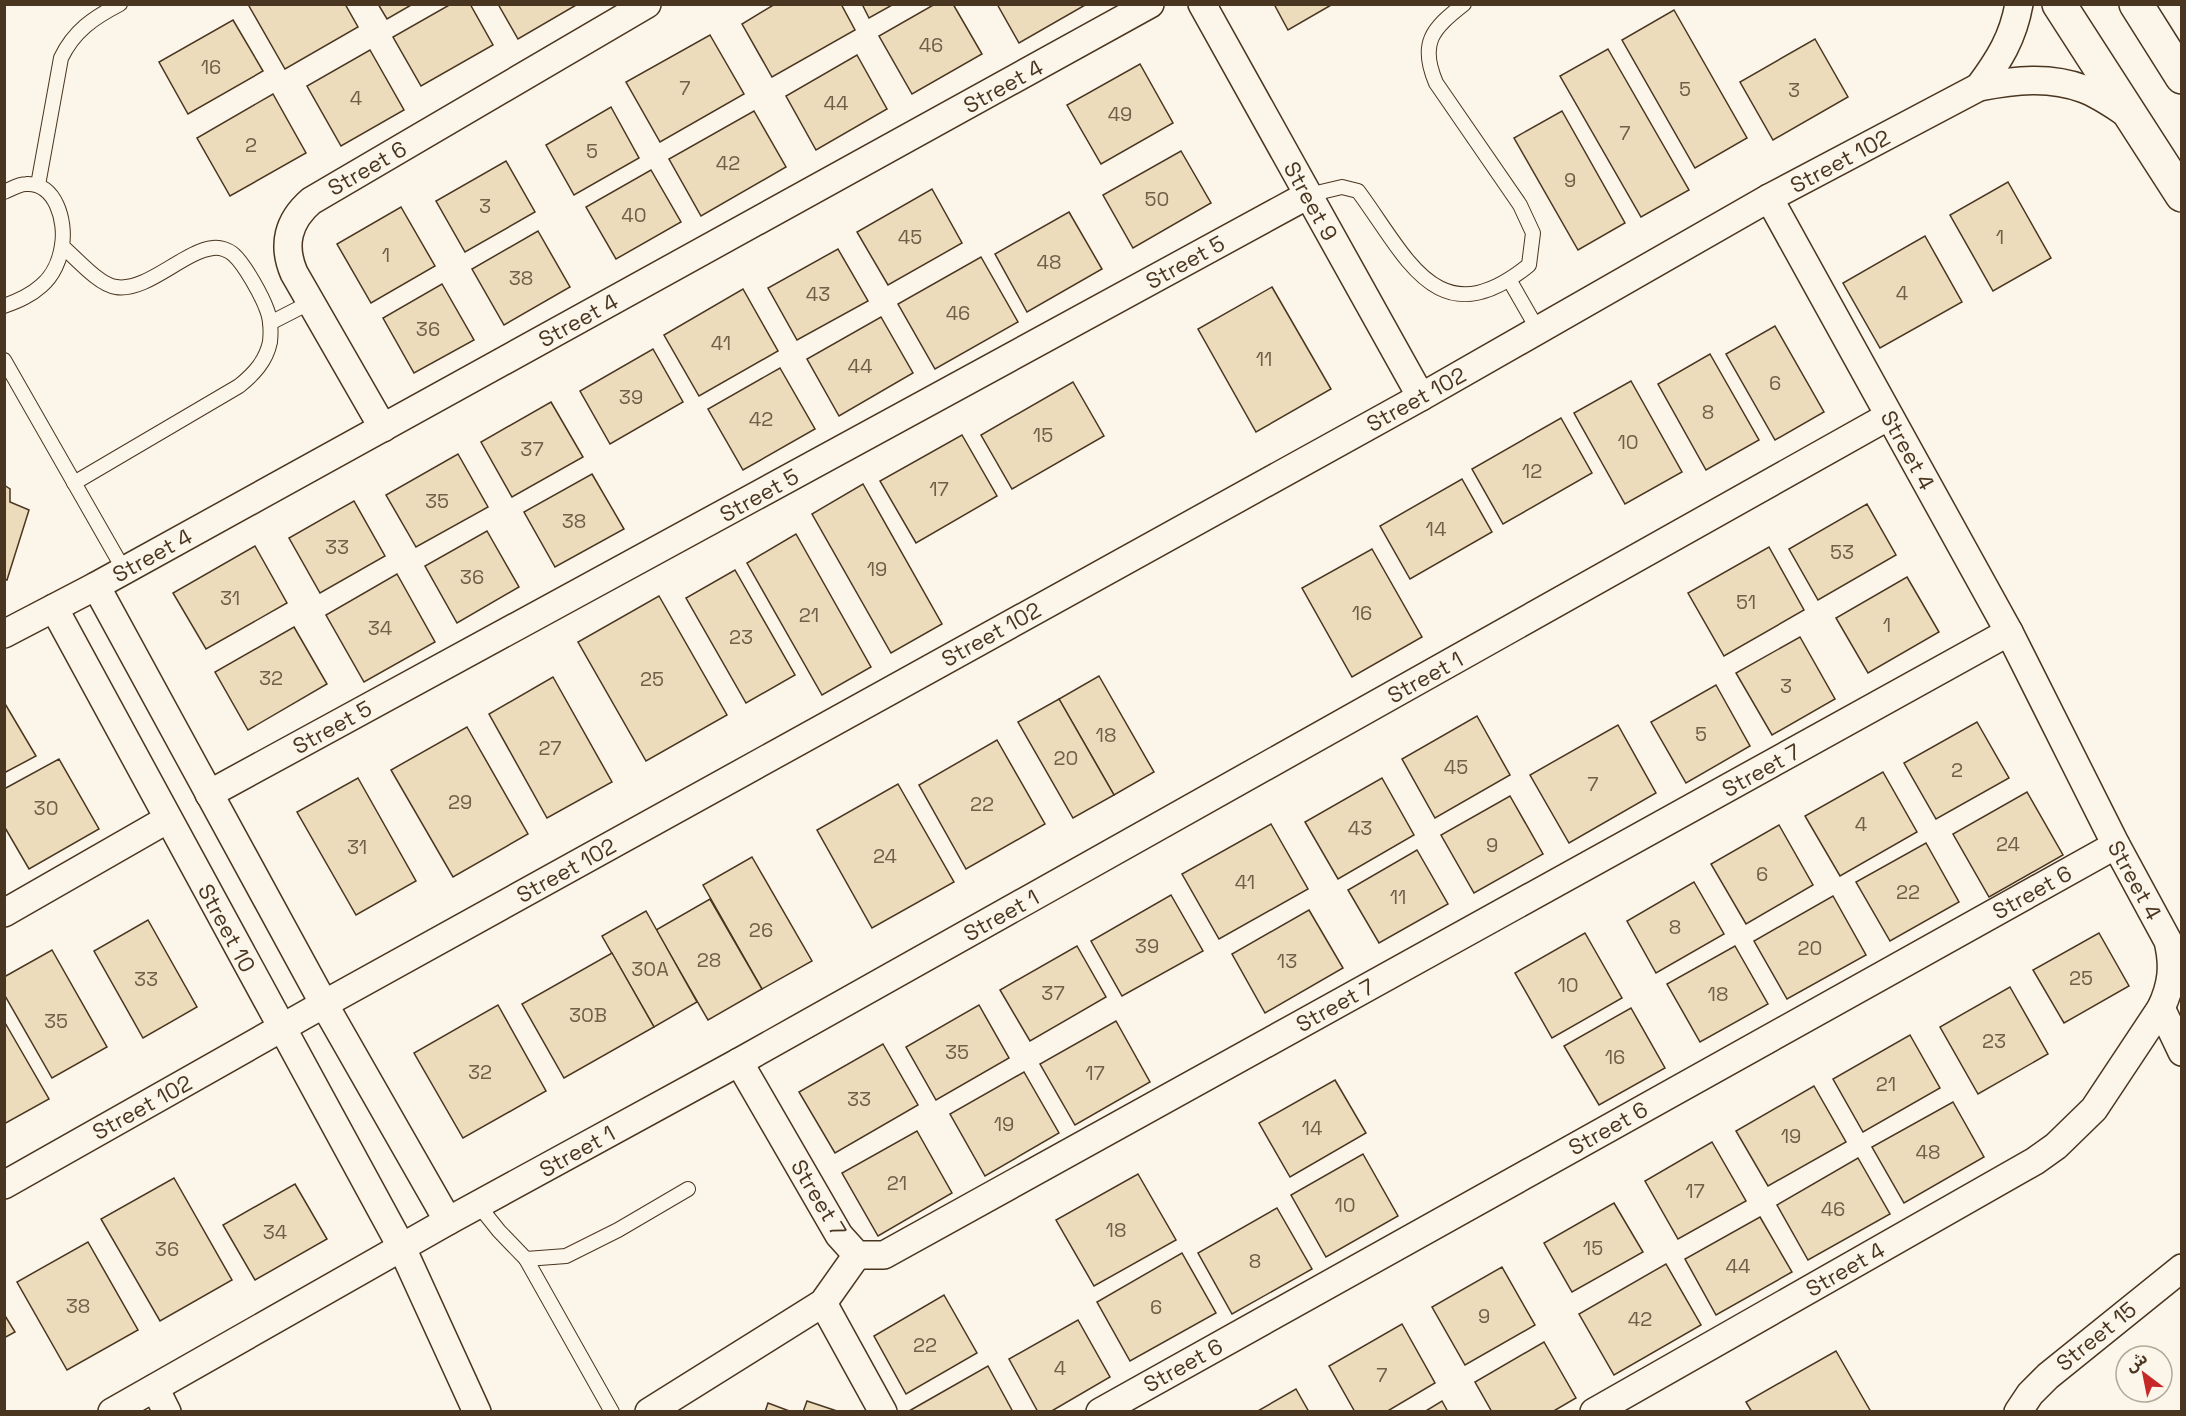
<svg xmlns="http://www.w3.org/2000/svg" width="2186" height="1416" font-family="'Space Grotesk','Noto Sans Arabic',sans-serif">
	<style>
		.building { fill: #ecdcbc; stroke: #4a3520; stroke-width: 1.5 }
		.lines { fill: none; stroke-linecap: round; stroke-linejoin: round }
		.service-casing { stroke: #4a3520; stroke-width: 16 }
		.minor-casing { stroke: #4a3520; stroke-width: 30 }
		.tertiary-casing { stroke: #4a3520; stroke-width: 36 }
		.service { stroke: #fbf6e9; stroke-width: 14 }
		.minor { stroke: #fbf6e9; stroke-width: 27 }
		.tertiary { stroke: #fbf6e9; stroke-width: 33 }
		.labels { text-anchor: middle; dominant-baseline: central; stroke-width: 4.5; stroke-linejoin: round; paint-order: stroke }
		.number-label { font-size: 20px; fill: #725f47 }
		.street-label { font-size: 22px; fill: #4a3520; stroke: #fbf6e9 }
	</style>
	<rect width="100%" height="100%" fill="#fbf6e9"/>
	<!-- building -->
	<g class="building">
		<polygon points="252,4 345,4 358,27 285,69 249,6"/>
		<polygon points="378,4 413,4 387,19"/>
		<polygon points="451,4 470,4 493,45 421,86 393,37"/>
		<polygon points="498,4 578,4 518,39"/>
		<polygon points="775,4 841,4 855,30 772,77 742,24"/>
		<polygon points="862,4 894,4 869,18"/>
		<polygon points="935,4 953,4 982,54 912,94 879,36"/>
		<polygon points="997,4 1087,4 1019,43"/>
		<polygon points="1274,4 1333,4 1288,30"/>
		<polygon points="1674,10 1747,138 1695,168 1622,40"/>
		<polygon points="233,20 263,71 188,114 159,62"/>
		<polygon points="710,35 744,94 660,142 626,82"/>
		<polygon points="1815,39 1848,97 1773,140 1740,82"/>
		<polygon points="1608,49 1689,190 1641,217 1560,76"/>
		<polygon points="370,50 404,110 341,146 307,86"/>
		<polygon points="857,55 887,109 816,150 786,96"/>
		<polygon points="1140,64 1173,123 1101,164 1067,105"/>
		<polygon points="273,94 306,153 230,196 197,138"/>
		<polygon points="611,107 639,158 574,195 546,145"/>
		<polygon points="754,111 786,167 701,216 669,159"/>
		<polygon points="1562,111 1625,223 1578,250 1514,138"/>
		<polygon points="1181,151 1211,203 1133,248 1103,195"/>
		<polygon points="506,161 535,212 465,252 436,201"/>
		<polygon points="651,170 681,222 616,259 586,207"/>
		<polygon points="2008,182 2051,258 1993,291 1950,215"/>
		<polygon points="932,189 962,243 888,285 857,232"/>
		<polygon points="401,207 435,266 371,303 337,244"/>
		<polygon points="1069,212 1102,269 1027,312 995,254"/>
		<polygon points="538,231 570,287 504,325 472,269"/>
		<polygon points="1925,236 1962,302 1880,348 1843,283"/>
		<polygon points="838,249 868,301 797,340 768,288"/>
		<polygon points="981,257 1018,322 935,369 898,304"/>
		<polygon points="442,284 474,340 414,373 383,318"/>
		<polygon points="1272,287 1331,389 1256,432 1198,329"/>
		<polygon points="743,289 778,351 699,396 664,335"/>
		<polygon points="881,317 913,373 839,416 807,359"/>
		<polygon points="1775,326 1824,412 1775,440 1726,354"/>
		<polygon points="653,349 683,402 610,444 580,391"/>
		<polygon points="1710,354 1759,440 1706,470 1658,384"/>
		<polygon points="780,368 815,429 743,470 708,409"/>
		<polygon points="1631,381 1682,472 1625,504 1574,413"/>
		<polygon points="1073,382 1104,436 1012,489 981,435"/>
		<polygon points="551,402 583,457 512,497 481,442"/>
		<polygon points="1561,418 1592,473 1503,524 1472,469"/>
		<polygon points="962,435 997,496 916,543 880,481"/>
		<polygon points="458,454 488,507 416,547 386,495"/>
		<polygon points="592,474 624,529 555,567 524,512"/>
		<polygon points="1462,479 1492,532 1410,579 1380,526"/>
		<polygon points="863,484 942,624 891,653 812,514"/>
		<polygon points="4,485 10,489 10,502 29,510 7,580 4,579"/>
		<polygon points="354,501 385,556 320,593 289,538"/>
		<polygon points="1867,504 1896,555 1818,600 1789,549"/>
		<polygon points="487,531 519,587 457,623 425,566"/>
		<polygon points="796,534 871,667 822,695 747,563"/>
		<polygon points="255,546 287,603 206,649 173,593"/>
		<polygon points="1769,547 1804,610 1724,656 1688,593"/>
		<polygon points="1372,549 1422,637 1352,677 1302,588"/>
		<polygon points="735,570 795,675 746,703 686,598"/>
		<polygon points="397,574 435,642 364,682 326,615"/>
		<polygon points="1907,577 1939,632 1868,673 1836,618"/>
		<polygon points="659,596 727,715 646,761 578,642"/>
		<polygon points="294,627 327,684 248,730 215,672"/>
		<polygon points="1800,637 1835,699 1772,735 1736,673"/>
		<polygon points="1099,676 1154,772 1114,795 1059,699"/>
		<polygon points="553,677 612,782 547,818 489,714"/>
		<polygon points="1716,685 1750,746 1686,783 1651,722"/>
		<polygon points="1059,699 1114,795 1073,818 1018,722"/>
		<polygon points="4,702 36,756 4,773"/>
		<polygon points="1477,716 1510,775 1435,818 1402,759"/>
		<polygon points="1977,722 2009,778 1936,819 1904,763"/>
		<polygon points="1618,725 1656,793 1569,843 1530,775"/>
		<polygon points="467,727 528,834 453,877 391,770"/>
		<polygon points="997,740 1045,824 966,869 919,785"/>
		<polygon points="59,759 99,829 29,869 4,826 4,789"/>
		<polygon points="1883,772 1917,832 1840,876 1805,816"/>
		<polygon points="358,778 416,881 356,915 297,812"/>
		<polygon points="1382,778 1414,835 1338,879 1305,822"/>
		<polygon points="898,784 954,882 872,928 817,830"/>
		<polygon points="2027,792 2063,855 1989,897 1953,834"/>
		<polygon points="1510,796 1543,854 1474,893 1441,835"/>
		<polygon points="1271,824 1308,889 1219,939 1182,874"/>
		<polygon points="1779,825 1813,885 1746,924 1711,864"/>
		<polygon points="1926,843 1959,902 1890,941 1856,882"/>
		<polygon points="1417,850 1448,904 1379,943 1348,890"/>
		<polygon points="752,857 812,961 762,989 703,885"/>
		<polygon points="1694,882 1724,934 1656,973 1627,921"/>
		<polygon points="1171,895 1203,951 1122,996 1091,941"/>
		<polygon points="1833,896 1866,955 1787,999 1754,941"/>
		<polygon points="710,899 762,989 708,1020 656,930"/>
		<polygon points="1309,910 1343,968 1265,1013 1232,954"/>
		<polygon points="646,911 697,1002 654,1027 602,936"/>
		<polygon points="148,920 197,1007 143,1038 94,951"/>
		<polygon points="1585,933 1622,998 1552,1038 1515,973"/>
		<polygon points="2099,933 2129,986 2064,1023 2033,970"/>
		<polygon points="1077,946 1106,997 1030,1041 1000,990"/>
		<polygon points="1735,946 1768,1004 1700,1042 1667,984"/>
		<polygon points="52,950 107,1047 52,1078 4,994 4,977"/>
		<polygon points="612,953 654,1027 564,1078 522,1004"/>
		<polygon points="2010,987 2048,1054 1978,1094 1940,1027"/>
		<polygon points="498,1005 546,1091 463,1138 414,1053"/>
		<polygon points="979,1005 1009,1058 936,1100 906,1047"/>
		<polygon points="1631,1008 1665,1068 1599,1105 1564,1046"/>
		<polygon points="4,1021 49,1099 4,1124"/>
		<polygon points="1116,1021 1150,1082 1075,1125 1040,1064"/>
		<polygon points="1910,1035 1940,1088 1863,1132 1833,1079"/>
		<polygon points="883,1044 918,1105 835,1153 799,1092"/>
		<polygon points="1024,1072 1059,1133 985,1176 950,1114"/>
		<polygon points="1335,1080 1366,1133 1290,1177 1259,1123"/>
		<polygon points="1814,1086 1846,1142 1768,1186 1736,1131"/>
		<polygon points="1953,1102 1984,1157 1904,1203 1872,1147"/>
		<polygon points="917,1131 952,1193 878,1236 842,1173"/>
		<polygon points="1712,1142 1746,1201 1678,1239 1645,1181"/>
		<polygon points="1363,1154 1398,1216 1326,1257 1291,1195"/>
		<polygon points="1858,1158 1890,1214 1808,1260 1777,1205"/>
		<polygon points="1138,1174 1176,1240 1094,1286 1056,1220"/>
		<polygon points="174,1178 232,1280 160,1321 101,1219"/>
		<polygon points="295,1184 327,1239 255,1280 223,1225"/>
		<polygon points="1614,1203 1643,1252 1572,1292 1544,1243"/>
		<polygon points="1277,1208 1312,1269 1232,1314 1198,1253"/>
		<polygon points="1760,1217 1792,1272 1716,1315 1685,1259"/>
		<polygon points="88,1242 138,1330 67,1370 17,1282"/>
		<polygon points="1182,1253 1216,1313 1130,1361 1097,1302"/>
		<polygon points="1666,1264 1701,1325 1614,1375 1579,1314"/>
		<polygon points="1502,1267 1535,1325 1465,1365 1432,1307"/>
		<polygon points="944,1295 977,1353 906,1394 874,1336"/>
		<polygon points="4,1314 15,1332 4,1338"/>
		<polygon points="1078,1320 1110,1377 1050,1412 1038,1412 1009,1359"/>
		<polygon points="1402,1324 1435,1383 1386,1412 1355,1412 1329,1366"/>
		<polygon points="1544,1342 1576,1398 1552,1412 1492,1412 1475,1382"/>
		<polygon points="1836,1351 1871,1412 1752,1412 1746,1402"/>
		<polygon points="988,1366 1013,1412 910,1412 909,1411"/>
		<polygon points="1296,1389 1309,1412 1256,1412"/>
		<polygon points="807,1401 840,1412 803,1412"/>
		<polygon points="1442,1401 1448,1412 1424,1412"/>
		<polygon points="768,1403 792,1412 765,1412"/>
	</g>
	<g class="lines">
		<defs>
			<g id="service">
				<path d="M 38,185 L 61,58 C 74,31 93,18 120,4"/>
				<path d="M 4,192 C 11,189 19,184 26,184 C 56,182 66,222 62,245 C 60,260 53,276 41,286 C 30,296 18,301 4,306"/>
				<path d="M 1308,195 L 1342,187 L 1358,191 C 1407,257 1438,339 1529,265 L 1533,233 L 1520,205 L 1436,83 C 1419,43 1432,29 1464,4"/>
				<path d="M 62,246 C 76,258 99,285 116,287 C 147,292 184,251 213,248 C 220,247 229,250 234,255 C 245,265 262,296 267,310 C 271,320 271,332 270,342 C 266,361 254,374 239,386 L 74,483"/>
				<polyline points="1510,281 1538,330"/>
				<polyline points="270,323 311,302"/>
				<polyline points="4,360 124,570"/>
				<polyline points="479,1206 499,1231 526,1259 566,1256 618,1230 688,1189"/>
				<polyline points="526,1259 612,1412"/>
			</g>
			<g id="minor">
				<polyline points="1202,4 1421,397"/>
				<path d="M 1979,87 C 1999,60 2013,38 2019,4"/>
				<path d="M 383,428 L 294,273 C 282,245 288,221 311,201 L 647,4"/>
				<polyline points="96,586 324,1004 448,1221"/>
				<polyline points="54,608 402,1248 477,1412"/>
				<polyline points="4,634 96,586 1150,4"/>
				<polyline points="209,794 1308,195"/>
				<polyline points="4,913 168,819"/>
				<polyline points="2161,1008 2182,1052"/>
				<polyline points="739,1062 839,1235 857,1255 884,1255 2009,632"/>
				<path d="M 4,1185 L 324,1004 L 1421,397 L 1769,198 L 1979,87 C 2015,80 2050,76 2084,89 C 2100,95 2115,106 2129,115"/>
				<polyline points="823,1303 883,1412"/>
				<polyline points="155,1388 167,1412"/>
				<polyline points="112,1412 448,1221 739,1062 1889,416"/>
				<polyline points="649,1412 823,1303 857,1255"/>
				<polyline points="1100,1412 2116,845"/>
				<path d="M 1594,1412 L 2035,1161 L 2056,1146 L 2094,1109 L 2161,1008 C 2172,985 2174,966 2168,941 L 2116,845 L 2009,632 L 1769,198"/>
				<polyline points="2018,1412 2030,1394 2048,1376 2182,1268"/>
			</g>
			<g id="tertiary">
				<polyline points="2059,4 2182,195"/>
				<polyline points="2136,4 2182,77"/>
			</g>
		</defs>
		<!-- service casing -->
		<use href="#service" class="service-casing"/>
		<!-- minor casing -->
		<use href="#minor" class="minor-casing"/>
		<!-- tertiary casing -->
		<use href="#tertiary" class="tertiary-casing"/>
		<!-- service -->
		<use href="#service" class="service"/>
		<!-- minor -->
		<use href="#minor" class="minor"/>
		<!-- tertiary -->
		<use href="#tertiary" class="tertiary"/>
	</g>
	<g class="labels">
		<!-- number labels -->
		<g class="number-label">
			<text x="931" y="45">46</text>
			<text x="211" y="67">16</text>
			<text x="685" y="88">7</text>
			<text x="1685" y="89">5</text>
			<text x="1794" y="90">3</text>
			<text x="356" y="98">4</text>
			<text x="836" y="103">44</text>
			<text x="1120" y="114">49</text>
			<text x="1625" y="133">7</text>
			<text x="251" y="145">2</text>
			<text x="592" y="151">5</text>
			<text x="728" y="163">42</text>
			<text x="1570" y="180">9</text>
			<text x="1157" y="199">50</text>
			<text x="485" y="206">3</text>
			<text x="634" y="215">40</text>
			<text x="910" y="237">45</text>
			<text x="2000" y="237">1</text>
			<text x="386" y="255">1</text>
			<text x="1049" y="262">48</text>
			<text x="521" y="278">38</text>
			<text x="1902" y="293">4</text>
			<text x="818" y="294">43</text>
			<text x="958" y="313">46</text>
			<text x="428" y="329">36</text>
			<text x="721" y="343">41</text>
			<text x="1264" y="359">11</text>
			<text x="860" y="366">44</text>
			<text x="1775" y="383">6</text>
			<text x="631" y="397">39</text>
			<text x="1708" y="412">8</text>
			<text x="761" y="419">42</text>
			<text x="1043" y="435">15</text>
			<text x="1628" y="442">10</text>
			<text x="532" y="449">37</text>
			<text x="1532" y="471">12</text>
			<text x="939" y="489">17</text>
			<text x="437" y="501">35</text>
			<text x="574" y="521">38</text>
			<text x="1436" y="529">14</text>
			<text x="337" y="547">33</text>
			<text x="1842" y="552">53</text>
			<text x="877" y="569">19</text>
			<text x="472" y="577">36</text>
			<text x="230" y="598">31</text>
			<text x="1746" y="602">51</text>
			<text x="1362" y="613">16</text>
			<text x="809" y="615">21</text>
			<text x="1887" y="625">1</text>
			<text x="380" y="628">34</text>
			<text x="741" y="637">23</text>
			<text x="271" y="678">32</text>
			<text x="652" y="679">25</text>
			<text x="1786" y="686">3</text>
			<text x="1701" y="734">5</text>
			<text x="1106" y="735">18</text>
			<text x="550" y="748">27</text>
			<text x="1066" y="758">20</text>
			<text x="1456" y="767">45</text>
			<text x="1957" y="770">2</text>
			<text x="1593" y="784">7</text>
			<text x="460" y="802">29</text>
			<text x="982" y="804">22</text>
			<text x="46" y="808">30</text>
			<text x="1861" y="824">4</text>
			<text x="1360" y="828">43</text>
			<text x="2008" y="844">24</text>
			<text x="1492" y="845">9</text>
			<text x="357" y="847">31</text>
			<text x="885" y="856">24</text>
			<text x="1762" y="874">6</text>
			<text x="1245" y="882">41</text>
			<text x="1908" y="892">22</text>
			<text x="1398" y="897">11</text>
			<text x="1675" y="927">8</text>
			<text x="761" y="930">26</text>
			<text x="1147" y="946">39</text>
			<text x="1810" y="948">20</text>
			<text x="709" y="960">28</text>
			<text x="1287" y="961">13</text>
			<text x="650" y="969">30A</text>
			<text x="2081" y="978">25</text>
			<text x="146" y="979">33</text>
			<text x="1568" y="985">10</text>
			<text x="1053" y="993">37</text>
			<text x="1718" y="994">18</text>
			<text x="588" y="1015">30B</text>
			<text x="56" y="1021">35</text>
			<text x="1994" y="1041">23</text>
			<text x="957" y="1052">35</text>
			<text x="1615" y="1057">16</text>
			<text x="480" y="1072">32</text>
			<text x="1095" y="1073">17</text>
			<text x="1886" y="1084">21</text>
			<text x="859" y="1099">33</text>
			<text x="1004" y="1124">19</text>
			<text x="1312" y="1128">14</text>
			<text x="1791" y="1136">19</text>
			<text x="1928" y="1152">48</text>
			<text x="897" y="1183">21</text>
			<text x="1695" y="1191">17</text>
			<text x="1345" y="1205">10</text>
			<text x="1833" y="1209">46</text>
			<text x="1116" y="1230">18</text>
			<text x="275" y="1232">34</text>
			<text x="1593" y="1248">15</text>
			<text x="167" y="1249">36</text>
			<text x="1255" y="1261">8</text>
			<text x="1738" y="1266">44</text>
			<text x="78" y="1306">38</text>
			<text x="1156" y="1307">6</text>
			<text x="1484" y="1316">9</text>
			<text x="1640" y="1319">42</text>
			<text x="925" y="1345">22</text>
			<text x="1060" y="1368">4</text>
			<text x="1382" y="1375">7</text>
		</g>
		<!-- street labels -->
		<g class="street-label">
			<text transform="translate(1003 86) rotate(-29)">Street 4</text>
			<text transform="translate(1840 161) rotate(-28)">Street 102</text>
			<text transform="translate(367 168) rotate(-30)">Street 6</text>
			<text transform="translate(1311 201) rotate(61)">Street 9</text>
			<text transform="translate(1185 262) rotate(-29)">Street 5</text>
			<text transform="translate(578 320) rotate(-29)">Street 4</text>
			<text transform="translate(1416 399) rotate(-29)">Street 102</text>
			<text transform="translate(1908 450) rotate(61)">Street 4</text>
			<text transform="translate(759 495) rotate(-29)">Street 5</text>
			<text transform="translate(152 555) rotate(-29)">Street 4</text>
			<text transform="translate(991 634) rotate(-29)">Street 102</text>
			<text transform="translate(1425 677) rotate(-29)">Street 1</text>
			<text transform="translate(332 727) rotate(-29)">Street 5</text>
			<text transform="translate(1761 770) rotate(-29)">Street 7</text>
			<text transform="translate(566 870) rotate(-29)">Street 102</text>
			<text transform="translate(2135 880) rotate(61)">Street 4</text>
			<text transform="translate(2032 892) rotate(-29)">Street 6</text>
			<text transform="translate(1001 915) rotate(-29)">Street 1</text>
			<text transform="translate(227 928) rotate(62)">Street 10</text>
			<text transform="translate(1335 1005) rotate(-29)">Street 7</text>
			<text transform="translate(142 1107) rotate(-29)">Street 102</text>
			<text transform="translate(1608 1128) rotate(-29)">Street 6</text>
			<text transform="translate(577 1151) rotate(-29)">Street 1</text>
			<text transform="translate(819 1198) rotate(59)">Street 7</text>
			<text transform="translate(1845 1269) rotate(-30)">Street 4</text>
			<text transform="translate(2096 1336) rotate(-39)">Street 15</text>
			<text transform="translate(1183 1365) rotate(-29)">Street 6</text>
		</g>
	</g>
	<!-- border -->
	<rect width="2186" height="1416" fill="none" stroke="#4a3520" stroke-width="12"/>
	<!-- north arrow -->
	<g transform="translate(2144 1374) rotate(328)"><circle r="28" fill="#fbf6e9" stroke="#b4a999" stroke-width="1.5"/>
	<path d="M0-4.5L10 22L0 15L-10 22Z" fill="#c62828"/>
	<text y="-9" font-size="16" font-weight="bold" text-anchor="middle" fill="#4a3520">ش</text>
	</g>
</svg>
